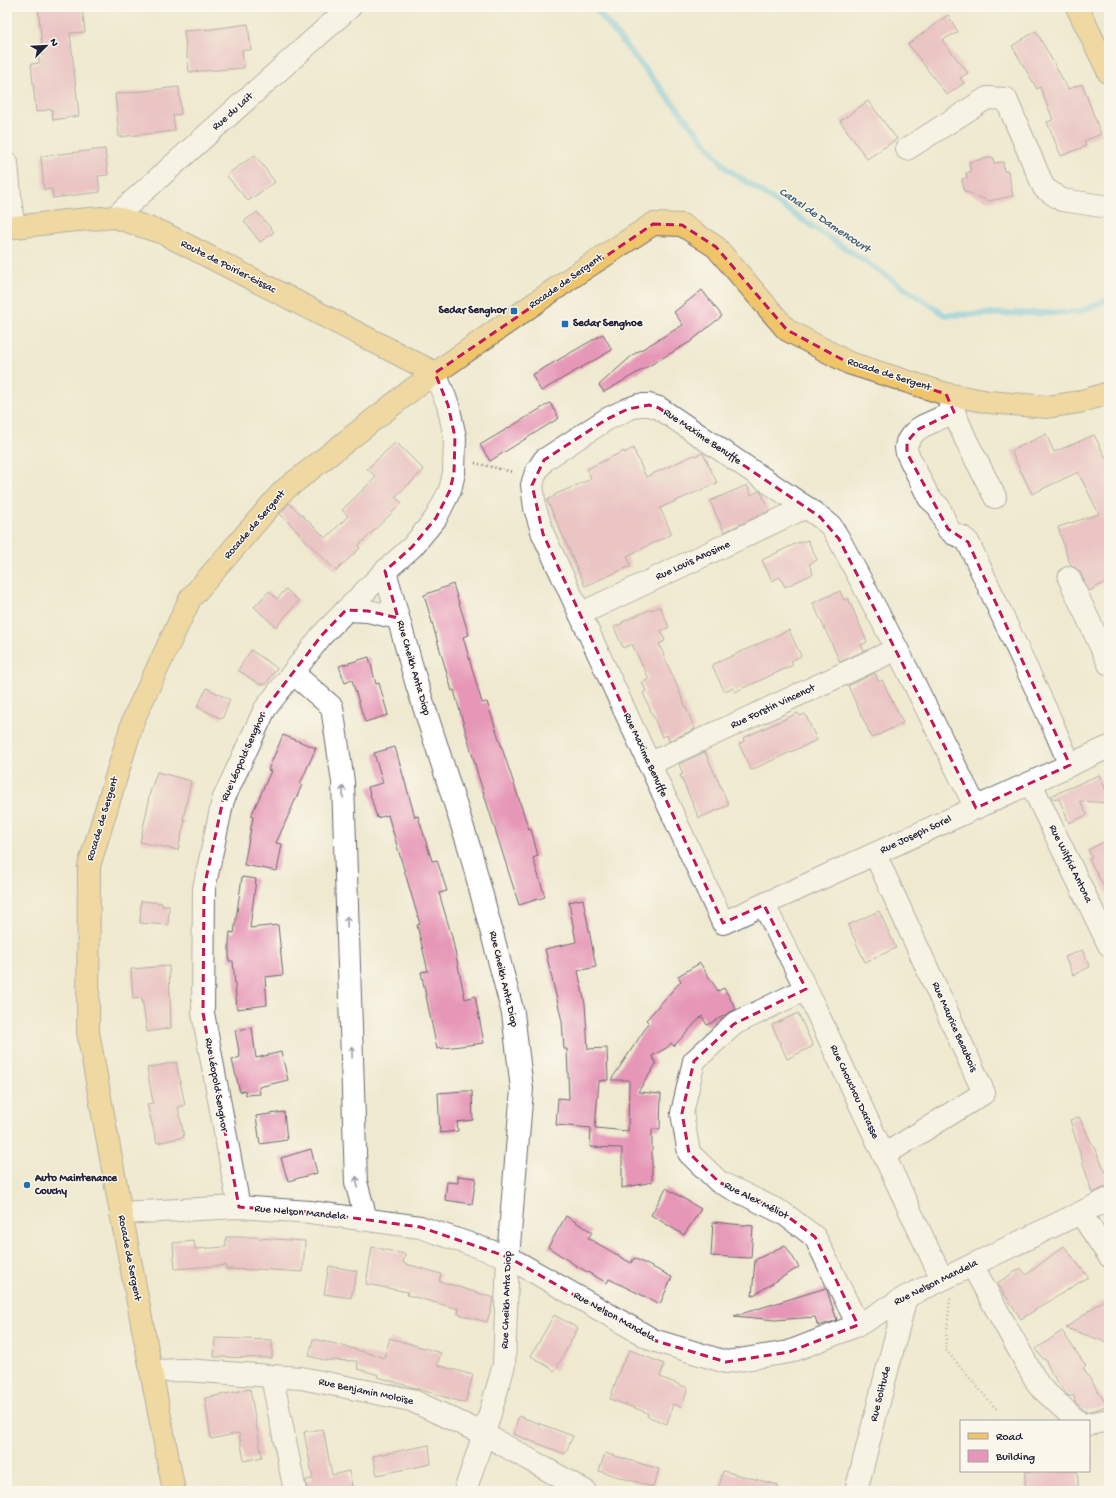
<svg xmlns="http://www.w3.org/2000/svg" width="1116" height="1498" font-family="'Gochi Hand',sans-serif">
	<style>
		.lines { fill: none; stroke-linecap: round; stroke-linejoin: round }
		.stream { stroke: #66c2e4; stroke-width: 6 }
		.building { fill: #e697b7 }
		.minor-casing { stroke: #6a686f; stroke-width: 24 }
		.major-casing { stroke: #6a686f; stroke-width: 24 }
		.path { stroke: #6a686f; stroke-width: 2.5; stroke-dasharray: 1 3; stroke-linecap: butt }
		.minor { stroke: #fff; stroke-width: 22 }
		.major { stroke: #f0c469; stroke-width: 22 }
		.oneway { stroke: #9c9ca7 }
		.marked { fill: none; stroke: #c2185b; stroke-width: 3; stroke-dasharray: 8 5; stroke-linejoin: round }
		.poi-dot { fill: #1f6fb2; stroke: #fbf7ec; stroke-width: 1.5 }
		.labels { text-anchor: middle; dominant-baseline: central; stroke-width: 3; stroke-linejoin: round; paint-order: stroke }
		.street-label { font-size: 11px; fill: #22223b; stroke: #fbf7ec }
		.poi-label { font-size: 11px; font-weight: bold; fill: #22223b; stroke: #fbf7ec; text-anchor: start }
		.water-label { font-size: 12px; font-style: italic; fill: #3a5a76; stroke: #fbf7ec }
	</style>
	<rect width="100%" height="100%" fill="#fbf7ec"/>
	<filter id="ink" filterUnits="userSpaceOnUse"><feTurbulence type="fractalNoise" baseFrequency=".025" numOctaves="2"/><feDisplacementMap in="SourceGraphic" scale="8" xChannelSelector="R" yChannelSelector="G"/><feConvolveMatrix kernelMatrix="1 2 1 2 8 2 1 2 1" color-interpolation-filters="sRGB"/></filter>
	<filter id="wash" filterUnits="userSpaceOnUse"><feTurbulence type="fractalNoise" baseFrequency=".012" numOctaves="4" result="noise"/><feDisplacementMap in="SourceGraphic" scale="16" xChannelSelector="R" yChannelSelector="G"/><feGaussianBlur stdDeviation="0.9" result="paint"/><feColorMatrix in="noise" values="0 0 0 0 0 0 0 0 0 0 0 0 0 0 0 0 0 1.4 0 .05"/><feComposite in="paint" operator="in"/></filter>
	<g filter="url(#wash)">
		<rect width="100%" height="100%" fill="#efe9d0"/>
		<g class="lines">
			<!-- stream -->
			<polyline class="stream" points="594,7 727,169 945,315 1079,312 1109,299"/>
		</g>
		<g id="blocks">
			<!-- building -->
			<g class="building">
				<polygon points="38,7 82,7 85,32 70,33 79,116 53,120 52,109 36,112 31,64 39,63 39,55 43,55"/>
				<polygon points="948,15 958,32 942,40 968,73 960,78 964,83 947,95 908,44"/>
				<polygon points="248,24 251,50 242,50 244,68 189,72 184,31 212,29"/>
				<polygon points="1036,31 1068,89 1082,84 1101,134 1084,141 1086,146 1061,156 1047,122 1053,120 1040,87 1037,89 1012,46"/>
				<polygon points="179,87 181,114 173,115 175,131 119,137 115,94"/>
				<polygon points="868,101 897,139 867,159 840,121"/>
				<polygon points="105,149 108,175 98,176 100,192 53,198 52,189 44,190 41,156"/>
				<polygon points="255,155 275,182 248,201 226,175"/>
				<polygon points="993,157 994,163 1003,162 1004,171 1008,171 1013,196 989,201 964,191 962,179 967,178 966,173 971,172 969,162"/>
				<polygon points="257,212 274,232 260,242 244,221"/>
				<polygon points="702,290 722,316 690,342 604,392 599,385 634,354 683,325 674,312"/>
				<polygon points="603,334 612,350 541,391 532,375"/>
				<polygon points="550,403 559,418 490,461 480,445"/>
				<polygon points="1046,434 1054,452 1094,435 1109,464 1109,580 1089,591 1080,572 1076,568 1072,566 1068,559 1058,527 1099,514 1078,472 1032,494 1011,451"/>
				<polygon points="396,442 424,470 395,497 402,503 358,546 360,548 336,571 280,514 289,503 326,538 348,516 342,510 376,477 367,469"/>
				<polygon points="633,448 646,477 694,455 695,456 703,453 717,483 660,508 672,534 627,556 631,566 585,586 547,500 555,496 554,495 591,479 587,469 624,451 624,453"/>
				<polygon points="747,485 751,495 759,491 761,492 769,511 724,532 710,501"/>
				<polygon points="808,540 817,560 809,564 813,574 785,587 780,577 772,581 762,560 799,542 799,543"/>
				<polygon points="453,584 469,635 463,637 482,703 487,702 529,830 531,829 538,856 533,858 545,897 519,905 478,775 454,690 452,691 424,595"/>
				<polygon points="286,589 299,601 276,627 254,607 269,591 277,599"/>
				<polygon points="840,591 844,600 848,598 867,642 861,645 864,651 840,662 813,603"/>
				<polygon points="660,607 669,627 661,631 665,641 659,644 695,729 669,741 667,735 662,737 643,693 646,691 642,682 649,679 632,644 623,648 614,627 623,623 622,622 651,609 651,610"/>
				<polygon points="789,630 801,656 791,661 793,665 735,692 733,688 724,691 712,665"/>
				<polygon points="251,650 277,668 266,684 259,684 238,670"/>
				<polygon points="369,657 376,684 379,683 388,715 365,722 352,680 345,683 339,666"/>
				<polygon points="875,673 879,682 882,680 903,723 872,738 848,686"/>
				<polygon points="207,688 230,700 222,719 197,707"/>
				<polygon points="798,713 800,716 805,714 817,740 751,770 739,744 744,741 743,738"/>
				<polygon points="283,735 316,748 300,784 302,785 276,843 282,844 277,871 244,865 253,817 251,816 271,771 268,770"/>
				<polygon points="395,747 415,817 418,816 432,861 437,860 447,891 439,893 452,937 465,999 475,996 484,1043 437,1049 421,972 428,971 417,925 420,924 388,815 377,818 368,787 383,783 374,753"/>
				<polygon points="705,752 729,805 699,818 680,775 683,774 679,764"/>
				<polygon points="157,772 191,781 183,820 185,820 178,850 140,842 149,801 148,801 150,792"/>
				<polygon points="1099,775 1109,797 1109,803 1080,801 1087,815 1069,823 1059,799 1052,798 1051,796"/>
				<polygon points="1104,842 1108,849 1109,848 1109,896 1089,859 1092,858 1088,850"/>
				<polygon points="242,877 256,879 250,928 278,925 283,975 265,977 267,1005 237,1009 233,961 229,961 229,942 230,932 234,933"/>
				<polygon points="583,899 596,967 578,971 585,1004 588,1049 607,1048 608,1080 599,1081 595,1128 628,1131 629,1080 611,1080 649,1023 646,1020 681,981 678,976 700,963 718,991 724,988 736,1009 707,1025 702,1016 674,1046 671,1043 668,1047 652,1056 656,1064 638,1092 661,1094 660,1129 652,1129 652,1182 622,1188 622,1148 590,1147 591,1128 556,1125 558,1098 569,1099 567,1049 564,1049 562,1021 545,949 576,942 569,902"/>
				<polygon points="141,901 162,903 162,906 169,906 168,925 140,923"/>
				<polygon points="879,911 896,948 865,962 848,925"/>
				<polygon points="1082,950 1090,967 1073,975 1065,957"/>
				<polygon points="169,966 171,1028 147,1032 142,998 133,999 131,969"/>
				<polygon points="798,1013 813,1046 787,1059 772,1025"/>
				<polygon points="252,1028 256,1058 281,1052 288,1080 259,1087 260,1094 246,1095 245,1090 240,1092 232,1060 240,1057 235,1030"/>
				<polygon points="176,1062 185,1105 178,1107 184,1137 157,1143 147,1104 153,1103 147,1068"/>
				<polygon points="464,1091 472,1091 473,1120 457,1122 458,1131 440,1133 438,1093"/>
				<polygon points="284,1112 287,1140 260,1144 256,1116"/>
				<polygon points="1079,1117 1109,1179 1109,1185 1092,1193 1070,1120"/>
				<polygon points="311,1149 317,1173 288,1181 281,1158"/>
				<polygon points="458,1176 476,1178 472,1204 445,1200 447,1182 458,1183"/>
				<polygon points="666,1188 701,1209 684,1235 651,1215"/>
				<polygon points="566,1216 592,1232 588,1238 631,1263 634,1258 672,1277 660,1304 609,1279 607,1283 575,1265 548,1247"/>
				<polygon points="713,1222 753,1226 751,1258 711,1256"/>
				<polygon points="226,1237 258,1237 258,1238 305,1241 303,1272 257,1269 257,1270 225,1269 226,1265 175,1269 173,1243 194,1241 195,1249 226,1247"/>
				<polygon points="785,1245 799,1267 752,1296 755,1260"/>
				<polygon points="1064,1246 1088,1277 1021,1319 997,1283 1021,1268 1026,1275"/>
				<polygon points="372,1247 405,1254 403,1263 441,1274 439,1281 494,1298 487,1322 458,1314 459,1309 407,1295 408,1292 366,1284"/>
				<polygon points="329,1266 357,1271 351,1298 324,1294"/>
				<polygon points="826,1288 837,1320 835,1321 818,1326 815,1317 775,1320 734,1316"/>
				<polygon points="1109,1296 1109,1343 1066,1328"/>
				<polygon points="554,1315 578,1328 555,1371 531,1356"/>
				<polygon points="1062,1331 1086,1366 1083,1368 1107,1405 1098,1409 1086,1412 1075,1402 1074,1396 1068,1396 1052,1374 1045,1359 1043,1359 1036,1349"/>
				<polygon points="215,1338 272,1340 272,1358 214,1357"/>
				<polygon points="390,1338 441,1353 437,1365 473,1375 465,1403 378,1377 379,1375 358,1369 357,1361 324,1360 309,1356 313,1339 340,1345 384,1358"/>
				<polygon points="630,1350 664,1364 660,1377 688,1388 682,1407 673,1404 667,1424 647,1416 648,1413 610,1399 621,1366"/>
				<polygon points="250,1389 262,1457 244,1461 239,1433 211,1439 205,1398"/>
				<polygon points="519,1416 573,1436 565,1454 513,1434"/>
				<polygon points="323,1429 332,1475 349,1471 353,1491 307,1491 306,1480 313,1479 304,1432"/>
				<polygon points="429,1445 431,1464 377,1475 373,1456"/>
				<polygon points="605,1453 659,1469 653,1487 599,1471"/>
				<polygon points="723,1471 778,1485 778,1491 718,1491"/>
				<polygon points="1026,1471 1077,1471 1078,1480 1078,1491 1026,1491 1025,1483"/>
			</g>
		</g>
	</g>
	<g filter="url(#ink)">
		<use href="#blocks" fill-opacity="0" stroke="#6a686f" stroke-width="1"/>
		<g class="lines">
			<defs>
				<g id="minor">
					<polyline points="907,149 987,98 1006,99 1044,188 1062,200 1109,207"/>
					<polyline points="7,163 13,227"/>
					<polyline points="115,217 350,7"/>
					<polyline points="948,398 966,440 995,497"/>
					<polyline points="954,412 923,426 917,430 911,436 907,442 906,448 907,453 929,498 939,507 948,529 954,534 962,537 968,542 1051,721 1070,765"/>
					<polyline points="385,571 417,685 470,850 513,1013 522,1089 508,1257 504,1365 484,1434 465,1491"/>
					<polyline points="1069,578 1109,664"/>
					<polyline points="346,610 368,611 398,618"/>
					<polyline points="580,614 806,507"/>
					<polyline points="293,673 332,707 343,782 356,1182 366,1219"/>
					<polyline points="649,764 897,649"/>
					<polyline points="1031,784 1109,945"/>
					<polyline points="976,808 897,649 839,539 831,526 820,517 659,408 649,405 639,405 628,409 607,419 544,460 536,472 532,485 535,508 543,534 723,923 1109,747"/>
					<polyline points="875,854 984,1093 884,1155"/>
					<polyline points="764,905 806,989 942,1279"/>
					<polyline points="806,989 734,1024 694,1061 682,1113 689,1153 719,1182 783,1213 815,1237 858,1325"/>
					<polyline points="239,1207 203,1013 204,888 223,800 265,709 322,635 385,571 412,547 436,518 450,490 454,473 455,437 448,405 435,373"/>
					<polyline points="121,1213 239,1207 310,1212 420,1227 508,1257 653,1340 726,1362 789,1352 858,1325 906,1297 1109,1199"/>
					<polyline points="1081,1214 1109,1256"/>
					<polyline points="972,1265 1039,1386 1077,1421"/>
					<polyline points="151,1371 185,1370 301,1378 411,1400 484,1434 585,1491"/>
					<polyline points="272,1377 295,1491"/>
					<polyline points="1089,1424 1109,1420"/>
					<polyline points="856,1491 906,1297"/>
				</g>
				<g id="major">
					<polyline points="1077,7 1109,73"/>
					<polyline points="7,228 66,221 115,217 163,233 435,373"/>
					<polyline points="174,1491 121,1213 88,1032 89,866 134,718 190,599 283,491 414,388 578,273 653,224 682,225 716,247 787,330 849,363 946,394 989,402 1047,407 1079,402 1109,393"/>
				</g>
			</defs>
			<!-- minor casing -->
			<use href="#minor" class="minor-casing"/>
			<!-- major casing -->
			<use href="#major" class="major-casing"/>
			<!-- path -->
			<g class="path">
				<polyline points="475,463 513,472"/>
				<polyline points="950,1299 945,1349 998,1411"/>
			</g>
			<!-- minor -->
			<use href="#minor" class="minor"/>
			<!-- major -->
			<use href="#major" class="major"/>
		</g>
		<!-- one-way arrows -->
		<defs><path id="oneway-shaft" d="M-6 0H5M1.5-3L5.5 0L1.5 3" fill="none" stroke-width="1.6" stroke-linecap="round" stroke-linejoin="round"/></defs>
		<g class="oneway">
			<use href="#oneway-shaft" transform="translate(343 792) rotate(-92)"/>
			<use href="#oneway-shaft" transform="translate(347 922) rotate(-92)"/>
			<use href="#oneway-shaft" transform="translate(352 1052) rotate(-92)"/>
			<use href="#oneway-shaft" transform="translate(357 1182) rotate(-98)"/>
		</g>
	</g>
	<!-- marked area -->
	<path d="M0 0H1116V1498H0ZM 653,224 L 682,225 L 716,247 L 787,330 L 849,363 L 946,394 L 954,412 L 917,430 L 907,442 L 907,453 L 948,529 L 968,542 L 1070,765 L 976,808 L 839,539 L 820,517 L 659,408 L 649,405 L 628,409 L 607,419 L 544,460 L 532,485 L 543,534 L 723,923 L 764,905 L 806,989 L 734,1024 L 694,1061 L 682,1113 L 689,1153 L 719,1182 L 783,1213 L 815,1237 L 858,1325 L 789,1352 L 726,1362 L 653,1340 L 508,1257 L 420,1227 L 310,1212 L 239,1207 L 203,1013 L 204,888 L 223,800 L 265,709 L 322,635 L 346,610 L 368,611 L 398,618 L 385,571 L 412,547 L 436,518 L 450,490 L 454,473 L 455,437 L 448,405 L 435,373 Z" fill="#efe9d0" fill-opacity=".55" fill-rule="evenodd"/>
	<path class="marked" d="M 653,224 L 682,225 L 716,247 L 787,330 L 849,363 L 946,394 L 954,412 L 917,430 L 907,442 L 907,453 L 948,529 L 968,542 L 1070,765 L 976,808 L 839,539 L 820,517 L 659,408 L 649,405 L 628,409 L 607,419 L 544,460 L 532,485 L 543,534 L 723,923 L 764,905 L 806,989 L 734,1024 L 694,1061 L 682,1113 L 689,1153 L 719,1182 L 783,1213 L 815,1237 L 858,1325 L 789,1352 L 726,1362 L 653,1340 L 508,1257 L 420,1227 L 310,1212 L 239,1207 L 203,1013 L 204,888 L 223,800 L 265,709 L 322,635 L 346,610 L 368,611 L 398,618 L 385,571 L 412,547 L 436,518 L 450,490 L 454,473 L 455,437 L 448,405 L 435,373 Z"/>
	<!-- markers -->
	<g class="poi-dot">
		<rect x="510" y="307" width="8" height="8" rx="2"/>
		<rect x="561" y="320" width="8" height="8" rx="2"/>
		<circle cx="27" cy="1185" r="4"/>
	</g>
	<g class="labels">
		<!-- street labels -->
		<g class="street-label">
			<text transform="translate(233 112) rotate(-42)">Rue du Lait</text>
			<text transform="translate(228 267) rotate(27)">Route de Poirier-Gissac</text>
			<text transform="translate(566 282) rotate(-35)">Rocade de Sergent</text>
			<text transform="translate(889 375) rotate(18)">Rocade de Sergent</text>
			<text transform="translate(702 437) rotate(34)">Rue Maxime Benuffe</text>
			<text transform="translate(255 525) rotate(-49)">Rocade de Sergent</text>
			<text transform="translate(693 561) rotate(-25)">Rue Louis Anosime</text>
			<text transform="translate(413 668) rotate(74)">Rue Cheikh Anta Diop</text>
			<text transform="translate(773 707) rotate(-25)">Rue Forstin Vincenot</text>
			<text transform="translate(645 755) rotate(65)">Rue Maxime Benuffe</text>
			<text transform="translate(244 757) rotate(-66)">Rue Léopold Senghor</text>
			<text transform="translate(103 819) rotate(-73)">Rocade de Sergent</text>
			<text transform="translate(916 835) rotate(-25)">Rue Joseph Sorel</text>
			<text transform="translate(1070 864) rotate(64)">Rue Wilfrid Antona</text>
			<text transform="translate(503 979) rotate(77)">Rue Cheikh Anta Diop</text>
			<text transform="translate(954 1027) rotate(66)">Rue Maurice Beaubois</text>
			<text transform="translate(216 1085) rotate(80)">Rue Léopold Senghor</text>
			<text transform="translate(854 1092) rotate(65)">Rue Chouchou Darasse</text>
			<text transform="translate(756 1201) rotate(27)">Rue Alex Méliot</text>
			<text transform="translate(300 1213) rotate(5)">Rue Nelson Mandela</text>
			<text transform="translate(129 1258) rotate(79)">Rocade de Sergent</text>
			<text transform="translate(936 1283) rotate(-26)">Rue Nelson Mandela</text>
			<text transform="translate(507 1300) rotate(-88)">Rue Cheikh Anta Diop</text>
			<text transform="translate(614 1317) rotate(29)">Rue Nelson Mandela</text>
			<text transform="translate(366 1392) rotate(12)">Rue Benjamin Moloïse</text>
			<text transform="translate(881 1394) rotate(-76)">Rue Solitude</text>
		</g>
		<!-- poi labels -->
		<g class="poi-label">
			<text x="506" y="311" text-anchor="end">Sedar Senghor</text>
			<text x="573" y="324">Sedar Senghoe</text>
			<text x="35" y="1179">Auto Maintenance<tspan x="35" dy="13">Couchy</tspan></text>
		</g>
		<!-- water labels -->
		<g class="water-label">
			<text transform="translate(824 221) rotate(34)">Canal de Damencourt</text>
		</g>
	</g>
	<!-- margin -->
	<rect width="1116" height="1498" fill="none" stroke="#fbf7ec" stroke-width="24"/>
	<!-- legend -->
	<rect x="960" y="1420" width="130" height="52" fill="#fbf7ec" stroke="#a4a2a5"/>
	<rect x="968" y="1433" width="20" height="6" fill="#f0c469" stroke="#a4a2a5"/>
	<text x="996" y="1440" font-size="12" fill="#22223b">Road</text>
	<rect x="968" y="1450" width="20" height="12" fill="#e697b7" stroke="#a4a2a5"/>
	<text x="996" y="1460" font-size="12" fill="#22223b">Building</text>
	<!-- north arrow -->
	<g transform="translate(46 46) rotate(66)" stroke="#fbf7ec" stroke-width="3" paint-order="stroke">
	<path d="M0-3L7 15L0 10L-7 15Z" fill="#22223b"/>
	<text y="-6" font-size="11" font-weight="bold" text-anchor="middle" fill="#22223b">N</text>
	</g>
</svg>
